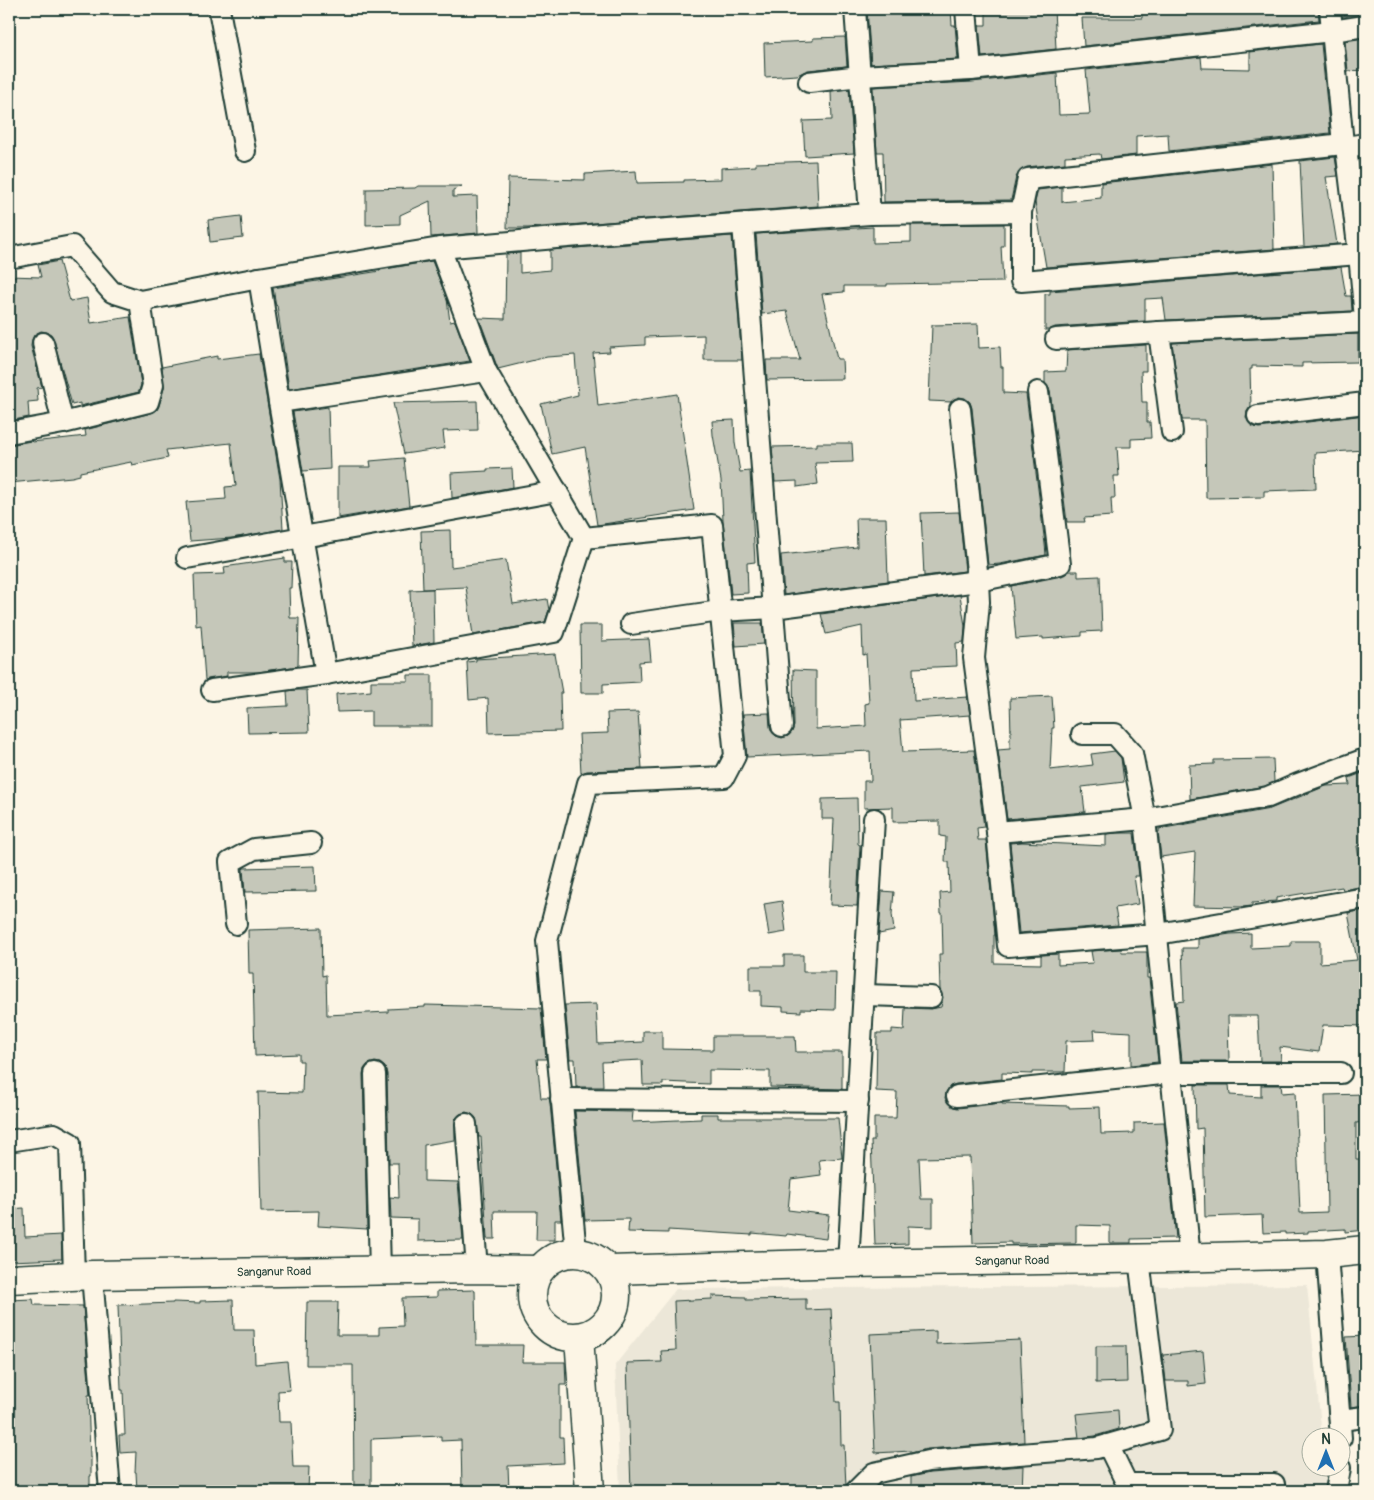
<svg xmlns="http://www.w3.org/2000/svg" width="1374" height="1500" font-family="Pangolin,sans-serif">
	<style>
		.built { fill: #ece7d8 }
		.building { fill: #c5c7b9; stroke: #1f3d34 }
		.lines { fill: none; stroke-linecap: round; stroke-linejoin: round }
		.street-casing { stroke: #1f3d34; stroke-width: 24 }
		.secondary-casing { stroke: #1f3d34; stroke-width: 31 }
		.street { stroke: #fcf5e5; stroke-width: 20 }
		.secondary { stroke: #fcf5e5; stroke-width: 28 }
		.labels { text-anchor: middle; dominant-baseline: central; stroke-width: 4.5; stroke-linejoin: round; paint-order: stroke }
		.street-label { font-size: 12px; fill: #1f3d34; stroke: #fcf5e5 }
	</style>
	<rect width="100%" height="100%" fill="#fcf5e5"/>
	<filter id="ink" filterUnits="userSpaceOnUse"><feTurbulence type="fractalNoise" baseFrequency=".02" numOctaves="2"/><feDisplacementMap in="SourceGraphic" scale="10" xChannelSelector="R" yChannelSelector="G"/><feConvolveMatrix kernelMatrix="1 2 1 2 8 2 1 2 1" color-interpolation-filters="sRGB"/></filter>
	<g filter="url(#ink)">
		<!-- built -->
		<polygon class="built" points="1307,1285 1322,1437 1312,1438 1312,1468 1325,1468 1326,1482 1319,1491 620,1491 615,1365 676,1289"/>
		<!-- building -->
		<g class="building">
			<polygon points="867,9 951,9 952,25 955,25 958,59 871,64"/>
			<polygon points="986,9 1054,9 1056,49 982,57 979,25 986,25"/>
			<polygon points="1142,9 1318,9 1319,20 1084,46 1082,18 1142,18"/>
			<polygon points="1342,9 1365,9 1365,14 1343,17"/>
			<polygon points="845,37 847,66 808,70 797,75 765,77 764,43 813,41 813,38"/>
			<polygon points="1365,38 1365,70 1348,71 1345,41"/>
			<polygon points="1321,44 1330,133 1169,151 1168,134 1136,136 1136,155 1101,159 1100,154 1065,156 1065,163 1027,167 1021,170 1016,177 1011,200 884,202 883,152 877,152 873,87 972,82 1057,73 1059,115 1090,114 1086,70 1201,57 1202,68 1250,69 1250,52"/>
			<polygon points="849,89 854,153 805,156 803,121 832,120 831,91"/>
			<polygon points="1365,156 1365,176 1361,176 1359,157"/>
			<polygon points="1335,157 1338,176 1326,177 1337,244 1304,247 1300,161"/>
			<polygon points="816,161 818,206 528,228 507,228 508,178 585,180 585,174 636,171 637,183 684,182 684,180 721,179 721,168 756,166 756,163"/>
			<polygon points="1272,164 1274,249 1046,267 1035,202 1038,190 1062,187 1062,202 1101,198 1101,183"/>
			<polygon points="418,186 462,186 453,190 453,197 477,196 478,233 431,237 430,201 400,215 400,224 366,225 366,189 415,188"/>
			<polygon points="241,216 243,238 210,242 208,220"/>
			<polygon points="1004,224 1004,246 1001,246 1003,282 887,284 887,286 844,286 844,292 822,294 837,359 842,359 843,379 767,380 766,360 800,360 787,311 762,314 756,234 873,227 873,243 911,242 911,225"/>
			<polygon points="732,236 742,360 704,360 704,335 645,337 645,345 609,347 610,352 593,353 598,406 677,394 694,510 597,525 585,447 552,454 541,404 578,395 575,355 547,357 498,369 479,318 505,319 506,254 520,253 520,273 550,270 550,250"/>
			<polygon points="59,261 70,301 87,298 91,323 130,317 141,384 139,392 80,406 80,403 72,405 54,340 51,334 47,332 41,331 34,335 32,340 31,346 42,387 37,388 38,401 28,402 29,417 9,421 9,276 41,277 38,265"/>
			<polygon points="432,261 447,299 450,322 455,321 470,361 289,389 277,305 276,306 273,288 380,271 380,270"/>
			<polygon points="1341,267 1346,296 1351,296 1352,311 1166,320 1163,298 1145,299 1145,321 1055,327 1049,330 1045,330 1045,294 1050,294 1050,291"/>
			<polygon points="978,324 979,348 1000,347 1001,367 1003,367 1003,393 1026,394 1045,544 1046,555 1000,564 988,565 972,408 970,402 965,398 959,397 951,402 929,401 932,325"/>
			<polygon points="1358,334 1358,362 1302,363 1302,367 1252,366 1252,369 1250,369 1251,406 1247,411 1246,417 1249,423 1254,427 1259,428 1365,415 1365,450 1315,453 1316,489 1264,491 1264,497 1206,498 1205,420 1182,420 1172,343"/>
			<polygon points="1146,345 1146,371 1141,371 1142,402 1147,402 1147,422 1150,422 1151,438 1131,439 1131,447 1117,447 1119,476 1114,476 1115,498 1111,498 1112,516 1084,518 1085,522 1067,522 1050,390 1045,383 1045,372 1066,371 1067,350"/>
			<polygon points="259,354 280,479 283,529 232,538 190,541 186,502 226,499 225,487 236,486 231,443 166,450 168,458 132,465 131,462 80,472 80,475 72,477 9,483 9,445 31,441 32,442 86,436 85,430 151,413 157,410 159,406 164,388 162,367 217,356 217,359"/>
			<polygon points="477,401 478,430 443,431 445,448 404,454 393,403"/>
			<polygon points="328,407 330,469 303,471 293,412"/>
			<polygon points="734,420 735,443 740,472 750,471 755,562 747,563 748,593 731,594 723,520 721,480 713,435 712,421"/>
			<polygon points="817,443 852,443 853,462 815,463 818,484 797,487 797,481 775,482 772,447 817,446"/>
			<polygon points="404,458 409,506 338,518 338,467 371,467 370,461"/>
			<polygon points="512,468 513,487 452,498 451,473 487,471 487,469"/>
			<polygon points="959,512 965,571 924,576 921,513"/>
			<polygon points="856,518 886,518 888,581 784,595 781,555 857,547"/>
			<polygon points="450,530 451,567 506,560 513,604 547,599 549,610 545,622 473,635 466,587 423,589 421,531"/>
			<polygon points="285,558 285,562 292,562 291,588 289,588 290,618 299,618 298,666 258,672 227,672 227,676 205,680 201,625 196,626 194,575 225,574 224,567"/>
			<polygon points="1069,571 1078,571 1078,577 1100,576 1102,631 1082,632 1082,636 1043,639 1043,637 1016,639 1011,586 1062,576"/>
			<polygon points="433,589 434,642 412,646 410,590"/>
			<polygon points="960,595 965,626 964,642 956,643 957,666 913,668 914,701 967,697 970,715 900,720 903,752 974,750 984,827 977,828 978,840 986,840 995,935 994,935 994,963 1041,964 1041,955 1058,954 1058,965 1093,963 1091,951 1121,949 1122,952 1147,952 1147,978 1149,978 1158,1062 1131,1065 1131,1032 1094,1030 1095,1040 1066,1041 1065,1072 1032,1072 1032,1074 1002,1073 1002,1079 956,1084 950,1086 946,1092 945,1098 948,1103 953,1107 958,1108 1002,1103 1002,1104 1069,1106 1069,1108 1100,1107 1101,1134 1134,1133 1134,1123 1164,1122 1176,1238 1131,1239 1131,1243 1110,1243 1110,1226 1076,1225 1076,1243 1011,1244 1011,1242 973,1243 970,1157 919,1158 921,1199 933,1199 933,1227 908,1226 908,1244 875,1245 871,1141 874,1141 874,1118 896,1118 897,1092 876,1091 877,1033 892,1033 892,1029 904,1030 905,1008 931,1009 941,1007 943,997 940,990 939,954 943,954 942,913 941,913 940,893 950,892 949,862 945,862 946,837 940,836 940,821 893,822 893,807 864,808 864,781 871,781 870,751 747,757 743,714 769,713 770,727 773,733 776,736 782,738 788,736 792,732 794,726 793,670 816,671 816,729 866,726 865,704 869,703 866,654 863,655 862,626 826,634 821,614"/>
			<polygon points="734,623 762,623 764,644 736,646"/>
			<polygon points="580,625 602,625 602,641 649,639 651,661 639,662 640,682 603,684 603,693 581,693"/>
			<polygon points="555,654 562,693 560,693 561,731 489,733 488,698 469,700 467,662 476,661 476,659"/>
			<polygon points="408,675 432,675 432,726 371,726 371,711 337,712 336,694 371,691 371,681 408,681"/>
			<polygon points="296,690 307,690 309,732 248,733 247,708 288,706 287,691"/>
			<polygon points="1052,696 1054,728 1052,728 1050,770 1093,765 1091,754 1115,751 1121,758 1124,782 1082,787 1085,812 1007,819 998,750 1010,749 1010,736 1011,736 1010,698"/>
			<polygon points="638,712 642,769 587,771 581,773 579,734 608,733 607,713"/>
			<polygon points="1273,759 1274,782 1265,786 1190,799 1189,765 1214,764 1214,760"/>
			<polygon points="1365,772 1365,844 1357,846 1364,886 1343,890 1342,887 1276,898 1276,901 1252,903 1252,906 1242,907 1193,906 1195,852 1161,857 1158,832 1159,832 1159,829 1270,809 1326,786 1350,785 1349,778"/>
			<polygon points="857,798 858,844 860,845 857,906 830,905 834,819 822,819 822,799"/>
			<polygon points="1118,833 1134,833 1139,876 1134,876 1138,904 1115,908 1118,925 1019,933 1010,843 1022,842 1106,846 1106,834"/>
			<polygon points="315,866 316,891 245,892 243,869 244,868"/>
			<polygon points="882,891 894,892 892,914 894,931 879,934"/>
			<polygon points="782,901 786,932 769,935 764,904"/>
			<polygon points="1365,910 1365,1026 1323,1025 1319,1052 1280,1047 1281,1061 1260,1061 1258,1016 1228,1016 1229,1061 1182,1061 1176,1002 1184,1001 1182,948 1198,948 1198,939 1230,934 1251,933 1251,948 1291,946 1291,941 1320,941 1320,963 1357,960 1348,913"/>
			<polygon points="321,928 322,976 326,975 327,1015 388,1012 388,1009 425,1007 425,1005 541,1008 546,1059 537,1059 541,1098 549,1098 550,1103 561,1220 555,1220 555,1240 536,1240 537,1211 494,1211 495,1239 487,1239 481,1137 479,1137 476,1118 472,1114 466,1112 460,1114 455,1119 455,1140 424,1145 424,1181 458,1182 463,1240 418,1241 418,1219 391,1218 390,1197 399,1198 398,1163 389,1163 387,1074 385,1067 380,1063 375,1062 368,1064 364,1069 363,1074 367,1229 318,1226 319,1211 261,1212 258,1092 302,1093 303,1061 299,1061 299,1054 255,1056 253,974 249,974 248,930"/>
			<polygon points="784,955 803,955 803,972 836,972 835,1010 801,1009 801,1012 783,1011 783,1007 761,1006 761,991 750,991 750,966 784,966"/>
			<polygon points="596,1004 598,1044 643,1042 643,1031 662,1031 662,1049 713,1050 713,1036 795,1036 796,1052 842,1052 842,1089 770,1087 770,1071 709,1070 709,1084 663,1082 663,1085 643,1085 642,1060 602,1062 603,1087 576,1087 575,1059 570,1059 565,1005"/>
			<polygon points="1195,1085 1229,1085 1230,1095 1261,1097 1261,1085 1281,1085 1282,1093 1295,1092 1300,1213 1327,1212 1325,1095 1365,1094 1365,1122 1356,1123 1356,1159 1365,1159 1365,1230 1345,1232 1345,1229 1308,1231 1308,1233 1285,1234 1285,1232 1263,1233 1262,1215 1205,1217 1203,1128 1196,1129"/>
			<polygon points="575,1111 633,1112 632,1122 701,1119 701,1114 718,1114 718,1118 838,1118 842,1158 819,1160 821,1175 791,1179 788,1210 829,1215 826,1239 787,1234 786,1236 752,1233 752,1235 668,1230 668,1233 628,1232 629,1219 585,1220"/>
			<polygon points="24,1208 25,1237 61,1235 62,1259 9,1261 9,1209"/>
			<polygon points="475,1290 476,1345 523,1345 522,1362 565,1362 566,1385 560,1385 560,1437 563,1437 564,1463 508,1466 509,1491 462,1491 461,1440 441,1441 441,1436 371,1439 371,1491 354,1491 353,1365 306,1365 307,1302 338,1302 337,1335 379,1335 379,1327 403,1326 402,1298 437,1297 437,1291"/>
			<polygon points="712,1296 746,1297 746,1300 806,1299 806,1310 831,1309 836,1402 840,1402 841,1445 844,1445 846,1486 844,1491 631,1491 627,1363 662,1362 661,1351 676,1350 674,1301 712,1299"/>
			<polygon points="33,1299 34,1305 83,1306 90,1395 88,1395 90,1458 91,1458 91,1476 90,1476 90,1491 9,1491 9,1300"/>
			<polygon points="233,1300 234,1330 254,1330 255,1364 287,1361 290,1390 278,1391 279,1422 291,1422 293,1467 309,1467 308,1491 137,1491 136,1472 135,1472 136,1452 120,1453 119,1435 125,1435 123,1390 121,1390 118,1305 173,1303 173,1302 200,1303 200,1301"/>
			<polygon points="936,1331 936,1344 1020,1340 1024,1442 927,1449 911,1453 911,1451 875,1453 870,1334"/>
			<polygon points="1365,1336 1365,1405 1351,1407 1346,1337"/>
			<polygon points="1096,1346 1126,1346 1127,1382 1096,1383"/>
			<polygon points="1203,1351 1206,1384 1188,1386 1188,1381 1166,1381 1163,1355"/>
			<polygon points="1118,1410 1119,1429 1095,1436 1079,1438 1076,1414"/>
			<polygon points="1023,1466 1022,1491 988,1490 988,1491 911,1491 911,1477 930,1473"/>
		</g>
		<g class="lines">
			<defs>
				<g id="street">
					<polyline points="219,9 245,151"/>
					<polyline points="855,9 870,214"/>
					<polyline points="966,9 971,70"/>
					<polyline points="1330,9 1343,144 1346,147 1359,254 1365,319"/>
					<polyline points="809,82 860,76 971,70 1332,31 1365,26"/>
					<polyline points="1346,147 1365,144"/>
					<polyline points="1021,212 1021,281 1359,254"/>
					<polyline points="743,224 782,726"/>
					<polyline points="440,248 486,371 584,538 712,525 735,756 724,777 588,783 547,941 576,1253"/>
					<polyline points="9,258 72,246 112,292 140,301 259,278 440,248 614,233 870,214 1021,212 1028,179 1343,144"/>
					<polyline points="259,278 279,402 326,674 554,632 584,538"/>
					<polyline points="1159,332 1172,432"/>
					<polyline points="1056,339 1159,332 1365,322"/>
					<polyline points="279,402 486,371"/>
					<polyline points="960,409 978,581 979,602 974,658 997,832"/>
					<polyline points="1258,416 1365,403"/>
					<polyline points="63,423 148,402 153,385 140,301"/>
					<polyline points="9,433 63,423 43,343"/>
					<polyline points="187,558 557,491"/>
					<polyline points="631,624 720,611 773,608 978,581 1060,564 1038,392"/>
					<polyline points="212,690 326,674"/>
					<polyline points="1082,734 1115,734 1132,753 1145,819 1190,1258"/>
					<polyline points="1365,759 1298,784 1268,797 1145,819 997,832 1008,946 1158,934 1365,898"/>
					<polyline points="236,924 230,862 254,849 311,843"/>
					<polyline points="864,995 931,997"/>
					<polyline points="375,1074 380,1271"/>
					<polyline points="957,1096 1171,1073 1341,1073"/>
					<polyline points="561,1099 858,1101"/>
					<polyline points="466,1124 477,1269"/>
					<polyline points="9,1141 54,1134 70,1143 74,1276"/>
					<polyline points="1327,1254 1341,1438"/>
					<polyline points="848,1263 874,819"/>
					<polyline points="92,1275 110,1491"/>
					<polyline points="1340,1420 1365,1417"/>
					<polyline points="1108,1445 1127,1484 1274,1484 1274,1491"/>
					<polyline points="856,1491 874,1473 928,1461 1097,1448 1160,1430 1139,1259"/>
					<polyline points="1336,1491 1340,1468"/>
				</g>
				<g id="secondary">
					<circle cx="574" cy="1295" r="42"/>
					<polyline points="610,1270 848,1263 1172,1258 1327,1254 1365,1250"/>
					<polyline points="9,1279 92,1275 477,1269 539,1270"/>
					<polyline points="579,1337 590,1491"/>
				</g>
			</defs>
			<!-- street casing -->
			<use href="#street" class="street-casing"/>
			<!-- secondary casing -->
			<use href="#secondary" class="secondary-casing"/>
			<!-- street -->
			<use href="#street" class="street"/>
			<!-- secondary -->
			<use href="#secondary" class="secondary"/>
		</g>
	</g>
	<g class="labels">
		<!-- street labels -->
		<g class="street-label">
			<text transform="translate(1012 1261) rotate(-1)">Sanganur Road</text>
			<text transform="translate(274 1272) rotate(-1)">Sanganur Road</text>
		</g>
	</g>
	<!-- margin -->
	<rect width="1374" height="1500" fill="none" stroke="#fcf5e5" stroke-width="30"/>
	<rect x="15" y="15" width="1344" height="1470" fill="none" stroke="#1f3d34" stroke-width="2" filter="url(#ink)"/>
	<!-- north arrow -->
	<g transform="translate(1326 1452)"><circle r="24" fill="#fcf5e5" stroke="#a4ab9e"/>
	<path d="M0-4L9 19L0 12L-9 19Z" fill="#1f6fb2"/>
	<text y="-8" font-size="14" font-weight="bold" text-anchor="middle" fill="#1f3d34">N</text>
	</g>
</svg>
